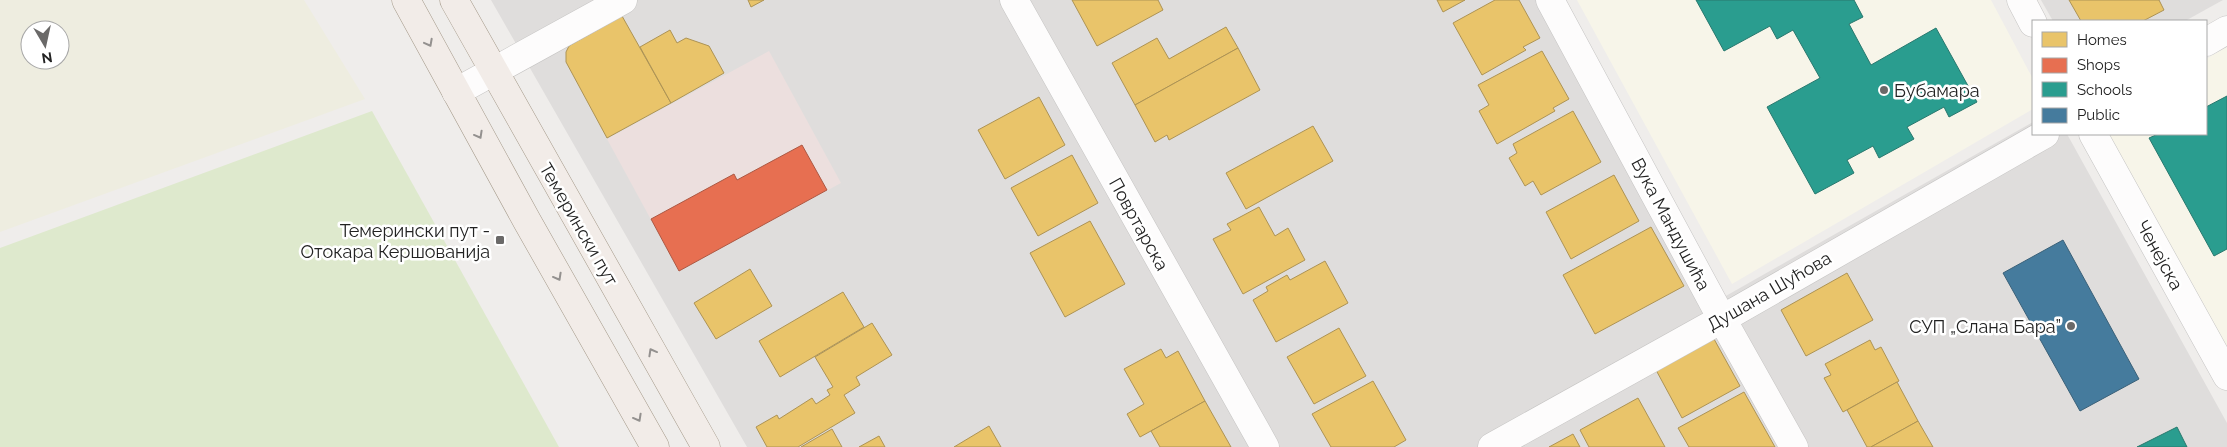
<svg xmlns="http://www.w3.org/2000/svg" width="2227" height="447" font-family="Raleway,sans-serif">
	<style>
		.residential { fill: #dfdddc }
		.commercial { fill: #ecdfde }
		.education { fill: #f7f5e9 }
		.farmland { fill: #eeede0; fill-rule: evenodd }
		.grass { fill: #dee9cd }
		.homes { fill: #e9c46a; stroke: #ad9354 }
		.shops { fill: #e76f51; stroke: #ac5843 }
		.schools { fill: #2a9d8f; stroke: #28786e }
		.public { fill: #457b9d; stroke: #3a6078 }
		.lines { fill: none; stroke-linecap: round; stroke-linejoin: round }
		.minor-casing { stroke: #c5c4c3; stroke-width: 29 }
		.major-casing { stroke: #a49989; stroke-width: 29 }
		.minor { stroke: #fdfcfc; stroke-width: 28 }
		.major { stroke: #f2ece8; stroke-width: 28 }
		.oneway { stroke: #94918f }
		.poi-dot { fill: #6a6968; stroke: #fff; stroke-width: 2 }
		.labels { text-anchor: middle; dominant-baseline: central; stroke-width: 5; stroke-linejoin: round; paint-order: stroke }
		.poi-label { font-size: 18px; fill: #222; stroke: #fff; text-anchor: end }
		.street-label { font-size: 18px; fill: #222; stroke: #fff }
	</style>
	<rect width="100%" height="100%" fill="#efedeb"/>
	<!-- residential -->
	<g class="residential">
		<polygon points="491,0 1565,0 1724,297 2033,122 2033,134 2067,134 2227,423 2227,447 747,447"/>
		<polygon points="2041,0 2223,0 2185,21 2053,21"/>
	</g>
	<!-- commercial -->
	<polygon class="commercial" points="769,51 841,183 679,271 607,139"/>
	<!-- education -->
	<g class="education">
		<polygon points="1577,0 1991,0 2033,79 2033,109 1732,284"/>
		<polygon points="2227,47 2227,351 2107,134 2206,134 2206,59"/>
	</g>
	<!-- farmland -->
	<path class="farmland" d="M 0,0 L 304,0 L 365,99 L 0,232 ZM 30,30 L 60,30 L 60,60 L 30,60 Z"/>
	<!-- grass -->
	<polygon class="grass" points="372,111 559,447 0,447 0,248"/>
	<!-- homes -->
	<g class="homes">
		<polygon points="748,0 764,0 751,7"/>
		<polygon points="1072,0 1158,0 1163,10 1097,46"/>
		<polygon points="1437,0 1465,0 1443,12"/>
		<polygon points="1495,0 1519,0 1540,38 1523,47 1526,50 1482,75 1453,23"/>
		<polygon points="2069,0 2159,0 2164,10 2143,21 2081,21"/>
		<polygon points="622,16 671,103 607,138 566,62 566,52 569,46 574,43"/>
		<polygon points="1226,27 1238,48 1135,105 1112,63 1157,38 1169,59"/>
		<polygon points="670,30 677,43 686,38 709,46 724,73 671,103 640,47"/>
		<polygon points="1238,48 1260,90 1169,140 1167,135 1155,142 1135,105"/>
		<polygon points="1542,51 1569,99 1553,108 1555,111 1497,144 1479,111 1489,105 1478,85"/>
		<polygon points="1039,97 1065,145 1005,179 978,130"/>
		<polygon points="1573,111 1601,162 1541,195 1533,181 1525,186 1509,158 1517,153 1513,144"/>
		<polygon points="1313,126 1333,161 1246,209 1226,173"/>
		<polygon points="1072,155 1098,203 1038,236 1011,188"/>
		<polygon points="1614,175 1639,221 1571,259 1546,212"/>
		<polygon points="1259,207 1275,236 1288,228 1305,260 1243,294 1213,239 1231,230 1227,224"/>
		<polygon points="1090,221 1125,284 1065,317 1030,253"/>
		<polygon points="1651,227 1684,286 1595,334 1563,275"/>
		<polygon points="1325,261 1348,303 1276,342 1253,300 1268,291 1266,287 1287,275 1290,280"/>
		<polygon points="750,269 772,306 716,339 694,303"/>
		<polygon points="1847,273 1873,320 1806,356 1781,310"/>
		<polygon points="843,292 864,327 780,377 759,341"/>
		<polygon points="872,323 892,355 856,377 860,385 844,395 855,413 798,447 767,447 756,427 777,415 779,419 812,398 816,404 830,395 827,390 833,387 815,357"/>
		<polygon points="1339,328 1366,376 1314,404 1287,357"/>
		<polygon points="1714,339 1740,386 1682,418 1656,370"/>
		<polygon points="1870,340 1875,350 1881,347 1899,381 1843,412 1824,378 1831,375 1825,364"/>
		<polygon points="1161,349 1166,358 1178,351 1205,401 1140,437 1127,414 1144,404 1124,369"/>
		<polygon points="1373,381 1406,440 1394,447 1331,447 1312,414"/>
		<polygon points="1897,382 1918,421 1871,447 1867,447 1847,410"/>
		<polygon points="1744,392 1775,447 1689,447 1678,428"/>
		<polygon points="1638,398 1665,447 1589,447 1580,430"/>
		<polygon points="1205,401 1231,447 1160,447 1151,431"/>
		<polygon points="1918,421 1933,447 1871,447"/>
		<polygon points="989,426 1001,447 954,447"/>
		<polygon points="832,429 842,447 801,447"/>
		<polygon points="1573,434 1580,447 1549,447"/>
		<polygon points="879,436 885,447 859,447"/>
	</g>
	<!-- shops -->
	<polygon class="shops" points="802,145 827,190 679,271 651,219 734,174 737,180"/>
	<!-- schools -->
	<g class="schools">
		<polygon points="1696,0 1854,0 1863,17 1849,24 1871,65 1936,28 1977,102 1949,117 1944,107 1907,127 1914,139 1879,158 1873,146 1847,160 1854,173 1815,194 1767,107 1820,78 1793,30 1777,39 1770,26 1724,51"/>
		<polygon points="2227,96 2227,249 2214,256 2149,138 2158,134 2206,134 2206,107"/>
		<polygon points="2177,427 2187,447 2137,447"/>
	</g>
	<!-- public -->
	<polygon class="public" points="2063,240 2139,379 2080,411 2003,273"/>
	<g class="lines">
		<defs>
			<g id="minor">
				<polyline points="1014,0 1265,447"/>
				<polyline points="1550,0 1722,319 1794,447"/>
				<polyline points="2021,0 2033,23"/>
				<polyline points="2206,42 2227,30"/>
				<polyline points="456,92 623,0"/>
				<polyline points="2093,134 2227,376"/>
				<polyline points="1492,447 1722,319 2045,134"/>
			</g>
			<g id="major">
				<polyline points="406,0 527,221 655,447"/>
				<polyline points="454,0 706,447"/>
			</g>
		</defs>
		<!-- minor casing -->
		<use href="#minor" class="minor-casing"/>
		<!-- major casing -->
		<use href="#major" class="major-casing"/>
		<!-- minor -->
		<use href="#minor" class="minor"/>
		<!-- major -->
		<use href="#major" class="major"/>
	</g>
	<!-- one-way arrows -->
	<defs><path id="oneway-chevron" d="M-2-3.5L2.5 0L-2 3.5" fill="none" stroke-width="1.6" stroke-linecap="round" stroke-linejoin="round" transform="scale(1.25)"/></defs>
	<g class="oneway">
		<use href="#oneway-chevron" transform="translate(429 43) rotate(62)"/>
		<use href="#oneway-chevron" transform="translate(479 135) rotate(61)"/>
		<use href="#oneway-chevron" transform="translate(558 277) rotate(61)"/>
		<use href="#oneway-chevron" transform="translate(652 352) rotate(-119)"/>
		<use href="#oneway-chevron" transform="translate(638 418) rotate(61)"/>
	</g>
	<!-- markers -->
	<g class="poi-dot">
		<circle cx="1884" cy="90" r="5"/>
		<rect x="495" y="235" width="10" height="10" rx="2.5"/>
		<circle cx="2071" cy="326" r="5"/>
	</g>
	<g class="labels">
		<!-- poi labels -->
		<g class="poi-label">
			<text x="1894" y="90" text-anchor="start">Бубамара</text>
			<text x="490" y="230">Темерински пут -<tspan x="490" dy="21">Отокара Кершованија</tspan></text>
			<text x="2061" y="326">СУП „Слана Бара”</text>
		</g>
		<!-- street labels -->
		<g class="street-label">
			<text transform="translate(579 224) rotate(60)">Темерински пут</text>
			<text transform="translate(1139 224) rotate(61)">Повртарска</text>
			<text transform="translate(1671 224) rotate(62)">Вука Мандушића</text>
			<text transform="translate(2160 255) rotate(61)">Ченејска</text>
			<text transform="translate(1769 291) rotate(-30)">Душана Шућова</text>
		</g>
	</g>
	<!-- legend -->
	<rect x="2032" y="20" width="175" height="115" fill="#ffffff" stroke="#a7a7a7"/>
	<rect x="2042" y="32" width="25" height="15" fill="#e9c46a" stroke="#a7a7a7"/>
	<text x="2077" y="45" font-size="15" fill="#222222">Homes</text>
	<rect x="2042" y="58" width="25" height="15" fill="#e76f51" stroke="#a7a7a7"/>
	<text x="2077" y="70" font-size="15" fill="#222222">Shops</text>
	<rect x="2042" y="82" width="25" height="15" fill="#2a9d8f" stroke="#a7a7a7"/>
	<text x="2077" y="95" font-size="15" fill="#222222">Schools</text>
	<rect x="2042" y="108" width="25" height="15" fill="#457b9d" stroke="#a7a7a7"/>
	<text x="2077" y="120" font-size="15" fill="#222222">Public</text>
	<!-- north arrow -->
	<g transform="translate(45 45) rotate(171)"><circle r="24" fill="#ffffff" stroke="#a7a7a7"/>
	<path d="M0-4L9 19L0 12L-9 19Z" fill="#6a6968"/>
	<text y="-8" font-size="14" font-weight="bold" text-anchor="middle" fill="#222222">N</text>
	</g>
</svg>
